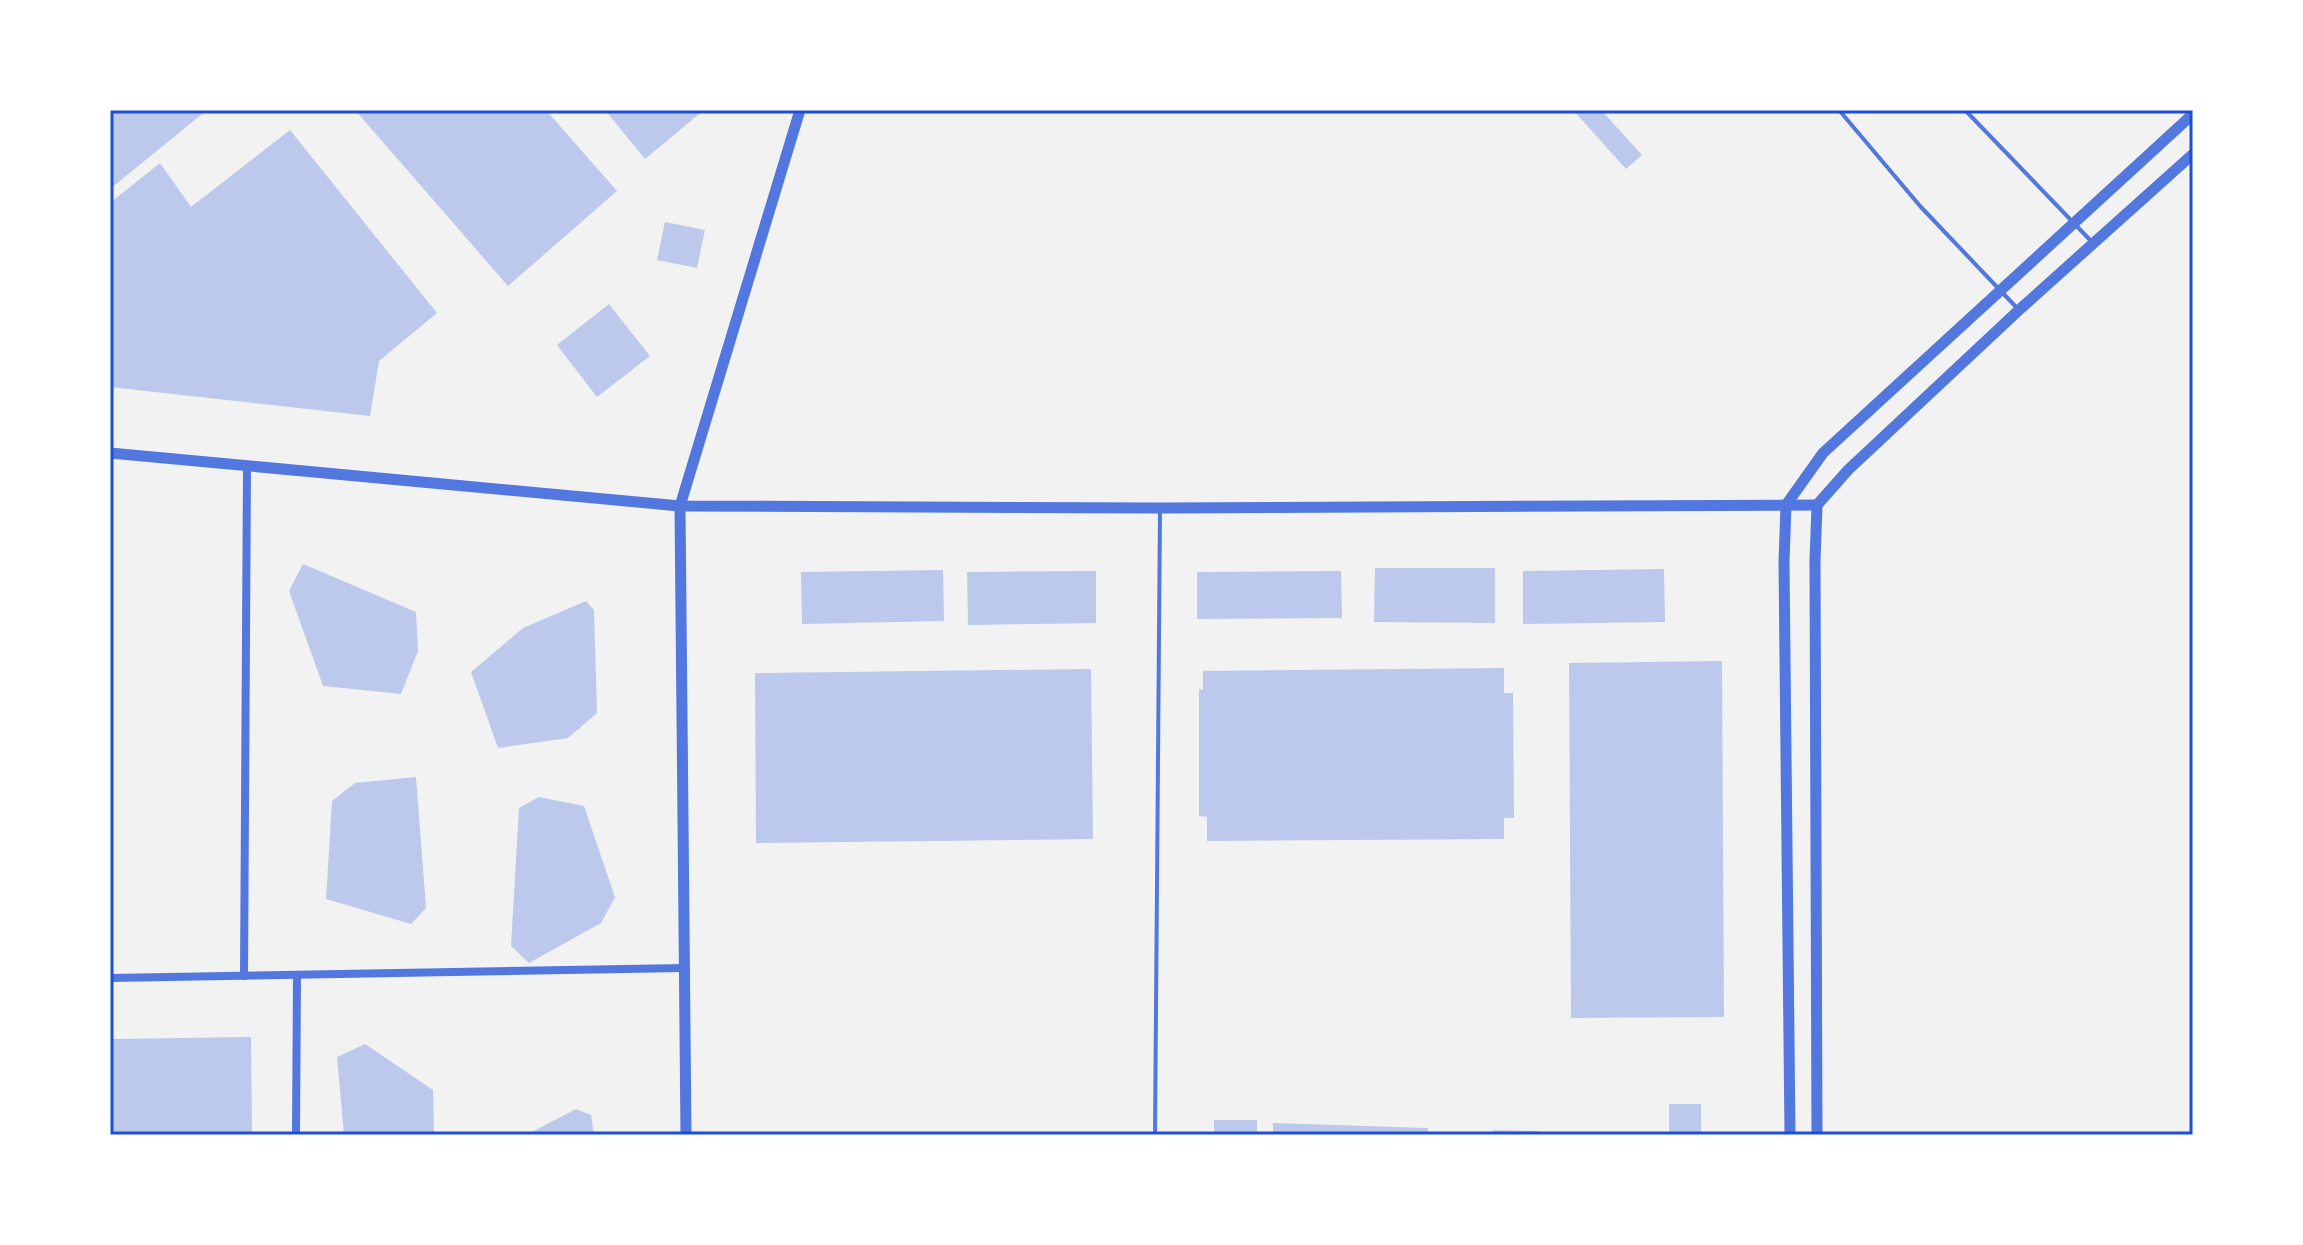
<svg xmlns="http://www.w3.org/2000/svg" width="2303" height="1245" font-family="Spectral,serif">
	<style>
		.building { fill: #bdc9ec }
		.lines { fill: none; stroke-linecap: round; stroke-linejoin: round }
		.service { stroke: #5277de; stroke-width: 4 }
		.minor { stroke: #5277de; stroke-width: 8 }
		.tertiary { stroke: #5277de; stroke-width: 11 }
		.neatline { fill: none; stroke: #1d4ed8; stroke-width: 3 }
	</style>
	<rect width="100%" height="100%" fill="#f2f2f2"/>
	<!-- building -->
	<g class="building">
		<polygon points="110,110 207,110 110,189"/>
		<polygon points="355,110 546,110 617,191 508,286"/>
		<polygon points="605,110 704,110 645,159"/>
		<polygon points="1573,110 1601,110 1642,155 1626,169"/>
		<polygon points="290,130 437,313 379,361 370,416 110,387 110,203 160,163 191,207"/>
		<polygon points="665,222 705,230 697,268 657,260"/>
		<polygon points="609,304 650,356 597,397 557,345"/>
		<polygon points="303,564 416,612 418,651 401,694 323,686 289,591"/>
		<polygon points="1375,568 1495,568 1495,623 1374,622"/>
		<polygon points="1664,569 1665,622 1523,624 1523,571"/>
		<polygon points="943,570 944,621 802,624 801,572"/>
		<polygon points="1096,571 1096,623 968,625 967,572"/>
		<polygon points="1341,571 1342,618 1197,619 1197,572"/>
		<polygon points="586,601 594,610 597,713 568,738 498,748 471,672 523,628"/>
		<polygon points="1722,661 1724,1017 1571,1018 1569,663"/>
		<polygon points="1504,668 1504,693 1513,693 1514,818 1504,818 1504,839 1207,841 1207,817 1199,816 1199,689 1203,690 1203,671"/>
		<polygon points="1091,669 1093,839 756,843 755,673"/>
		<polygon points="416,777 426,908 411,924 326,899 332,801 355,783"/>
		<polygon points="539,797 584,806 615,897 601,923 529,963 511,946 519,808"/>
		<polygon points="251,1037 252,1135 110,1133 110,1039"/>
		<polygon points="365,1044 433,1090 434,1135 344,1135 337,1057"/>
		<rect x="1669" y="1104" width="32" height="31"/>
		<polygon points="576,1109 591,1115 594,1135 526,1135"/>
		<rect x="1214" y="1120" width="43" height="15"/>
		<polygon points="1273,1123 1428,1128 1428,1135 1273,1135"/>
		<polygon points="1493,1130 1539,1131 1539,1135 1493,1135"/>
	</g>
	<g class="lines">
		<!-- service -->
		<g class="service">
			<polyline points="1839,110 1920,206 2017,308"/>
			<polyline points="1965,110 2091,241"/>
			<polyline points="1155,1135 1160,510"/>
		</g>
		<!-- minor -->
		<g class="minor">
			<polyline points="244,976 247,468"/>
			<polyline points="110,978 684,968"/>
			<polyline points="296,1135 297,975"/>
		</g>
		<!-- tertiary -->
		<g class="tertiary">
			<polyline points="110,453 680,506 1160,508 1817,505"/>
			<polyline points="686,1135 680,506 800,110"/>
			<polyline points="1790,1135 1784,562 1786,505 1823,453 2193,114"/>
			<polyline points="1817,1135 1815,561 1817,505 1848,470 2019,310 2193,154"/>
		</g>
	</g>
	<!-- border -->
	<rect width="2303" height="1245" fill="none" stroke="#ffffff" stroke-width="224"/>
	<rect x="112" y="112" width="2079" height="1021" class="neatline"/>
</svg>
